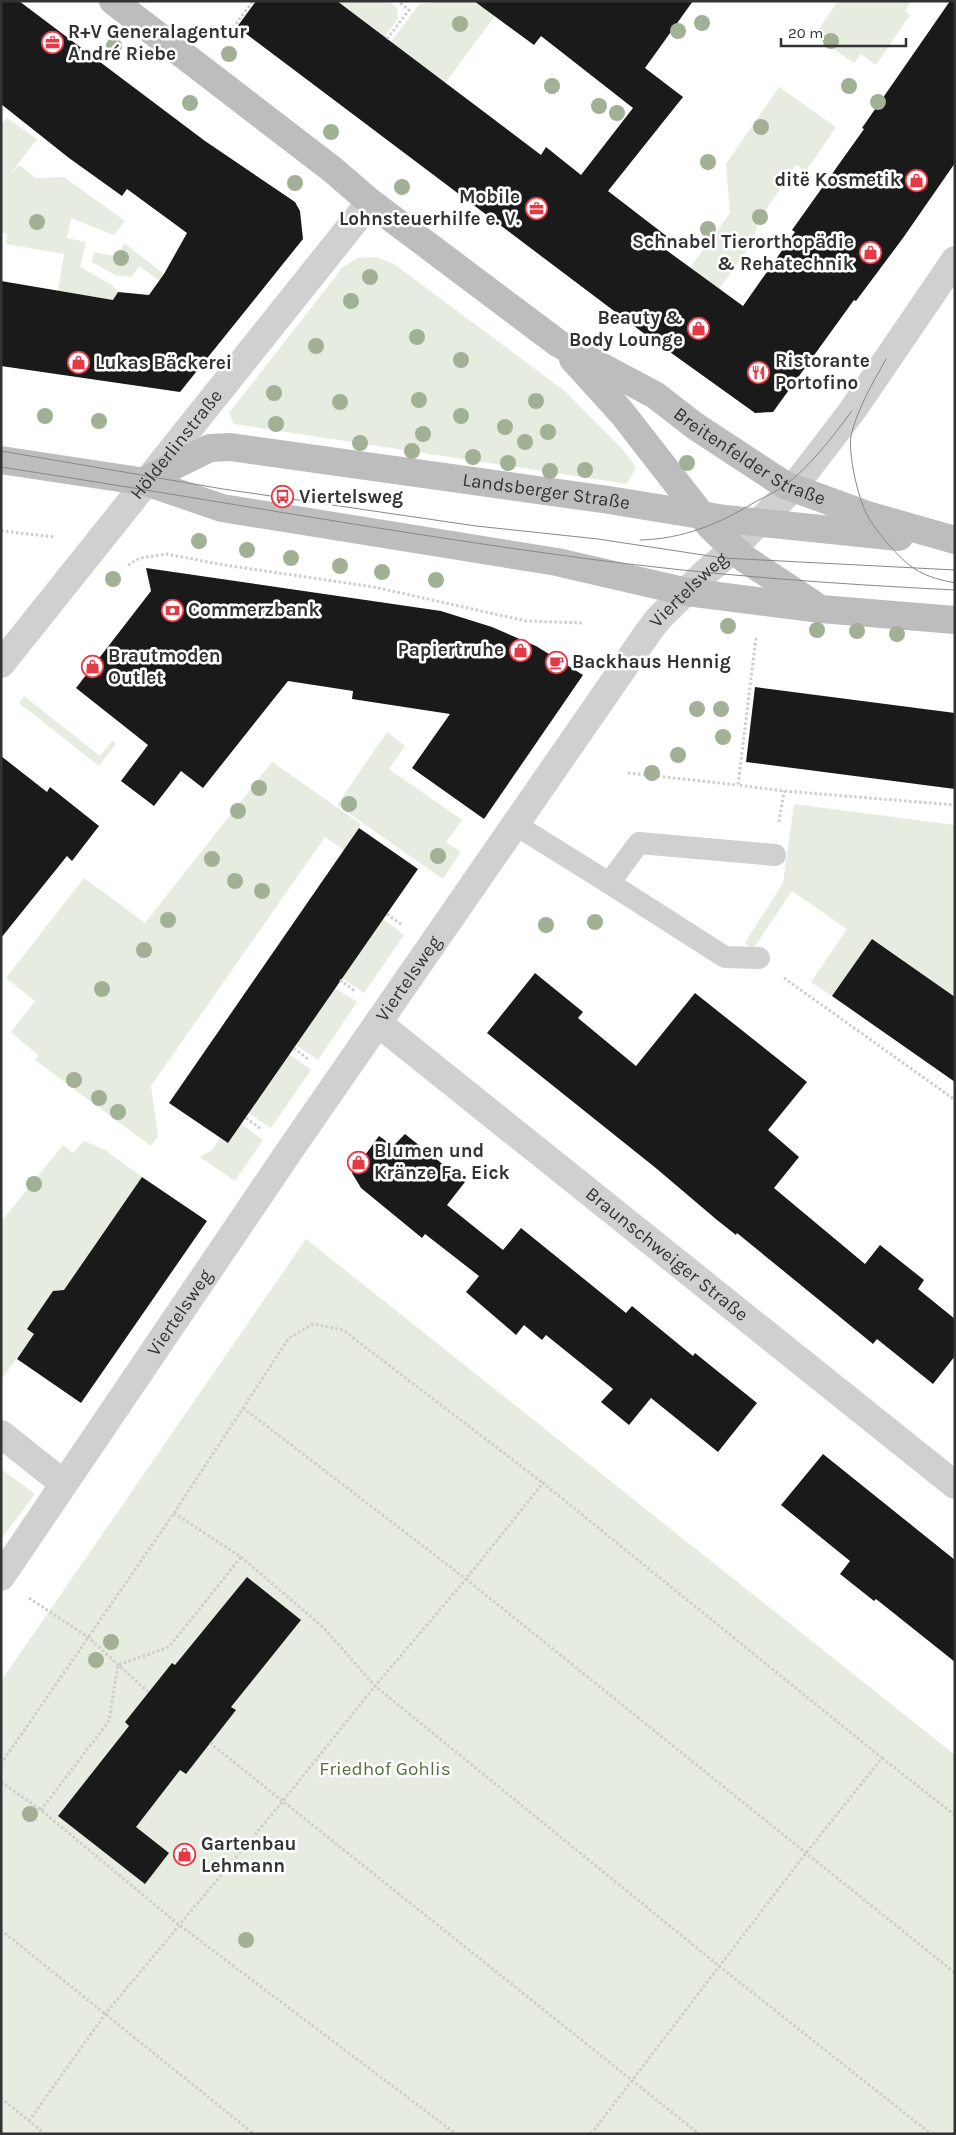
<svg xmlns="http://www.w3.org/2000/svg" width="956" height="2135" font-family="Karla,sans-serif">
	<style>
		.green { fill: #e6ecdf }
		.building { fill: #1a1a1a }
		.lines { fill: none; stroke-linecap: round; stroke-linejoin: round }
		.path { stroke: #cdcdcd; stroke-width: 3; stroke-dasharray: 2.5 2.5; stroke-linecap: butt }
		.lane { stroke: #d0d0d0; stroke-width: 22 }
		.street { stroke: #d0d0d0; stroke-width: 28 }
		.secondary { stroke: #bdbdbd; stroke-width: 28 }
		.tram { stroke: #888; stroke-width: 1 }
		.tree { fill: #a2b095 }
		.labels { text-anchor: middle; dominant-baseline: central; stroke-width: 5; stroke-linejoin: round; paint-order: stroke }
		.poi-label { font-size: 19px; font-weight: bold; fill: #333; stroke: #fff; text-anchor: start }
		.street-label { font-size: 19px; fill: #333; stroke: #fff }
		.park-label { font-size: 19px; fill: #56703f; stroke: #fff }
	</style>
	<rect width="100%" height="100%" fill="#fff"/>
	<!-- green -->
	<g class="green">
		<polygon points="337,1 389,1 397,8 398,19 384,37"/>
		<polygon points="437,1 506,1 445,83 391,42 416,8 421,4"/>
		<polygon points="838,1 911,1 905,11 910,15 876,65 861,54 854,63 814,36"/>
		<polygon points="779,87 836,127 806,171 796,165 758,222 754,240 719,289 690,268 730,213 726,164"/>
		<polygon points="7,118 37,139 8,177 19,165 36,178 64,177 125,221 114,235 71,218 67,238 86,242 80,267 112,285 118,292 113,300 58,291 64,254 6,244 7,234 1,233 1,125"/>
		<polygon points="124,243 164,274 160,281 139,266 132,277 115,275 92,262 94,252 119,257"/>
		<polygon points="376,257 394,264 566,392 623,450 636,467 627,484 234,424 229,413 343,267 358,258"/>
		<polygon points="24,696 100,756 112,741 116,744 99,766 19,703"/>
		<polygon points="387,732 405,746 389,769 462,820 446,842 461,852 443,879 337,805"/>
		<polygon points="272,762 361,824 344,850 325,837 151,1086 158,1136 151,1146 35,1060 39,1056 11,1032 35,1001 6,978 84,878 145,923"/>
		<polygon points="794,804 955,825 955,997 872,939 832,996 811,982 847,929 792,891 753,949 745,943 783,883"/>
		<polygon points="383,919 404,935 364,993 342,978"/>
		<polygon points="335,988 357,1002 318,1060 296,1045"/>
		<polygon points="289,1054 311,1070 271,1128 248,1113"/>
		<polygon points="241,1124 263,1140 235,1181 200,1157 212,1150 220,1138 228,1143"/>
		<polygon points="84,1141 105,1150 142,1177 64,1290 53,1292 34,1334 1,1380 1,1222 63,1145 73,1153"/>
		<polygon points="306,1239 955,1755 955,2134 1,2134 1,1681"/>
		<polygon points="1,1469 35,1494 1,1539"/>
	</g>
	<!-- building -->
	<g class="building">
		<polygon points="1,1 19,1 205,141 295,202 300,211 303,239 180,392 1,366 1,281 113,300 118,292 149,295 164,274 187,233 127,189 122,196 69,158 1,104"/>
		<polygon points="256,1 337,1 541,155 546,147 581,175 633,108 541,36 534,45 474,1 693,1 645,68 683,97 608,191 669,238 662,247 743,306 795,232 792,230 864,129 862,128 950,1 955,1 955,163 903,238 856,301 854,300 773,412 755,413 642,332 237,27"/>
		<polygon points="146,568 441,611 492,627 536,646 583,675 484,819 412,768 450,714 352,699 353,691 288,681 203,788 181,771 154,806 121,781 148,745 76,688 151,591"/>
		<polygon points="755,687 955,713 955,789 746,762"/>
		<polygon points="1,756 47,792 50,787 99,826 72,861 67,856 1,938"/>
		<polygon points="359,828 418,869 228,1143 169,1103"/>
		<polygon points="872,939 955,997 955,1082 832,996"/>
		<polygon points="535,973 583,1012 578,1018 636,1066 695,993 807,1082 768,1130 799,1157 774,1188 865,1264 880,1245 924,1280 918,1289 955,1319 955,1356 933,1384 877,1339 873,1344 737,1233 736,1235 717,1220 657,1169 487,1033"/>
		<polygon points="405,1134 465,1182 447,1205 503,1250 521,1228 626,1313 632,1306 693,1356 695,1353 757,1403 718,1452 651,1398 629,1425 601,1402 613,1389 546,1335 542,1340 524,1325 516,1335 466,1292 479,1276 425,1234 422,1238 361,1188 352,1173 379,1136 393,1146"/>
		<polygon points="142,1177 207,1221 81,1403 17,1359 34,1334 27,1329 53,1291 64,1290"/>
		<polygon points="823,1454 955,1560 955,1662 876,1599 874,1601 840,1574 850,1561 781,1505"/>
		<polygon points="247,1577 301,1620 231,1707 236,1710 186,1774 180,1770 136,1827 169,1853 145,1884 58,1816 129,1726 125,1722 172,1663 175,1665"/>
	</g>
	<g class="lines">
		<!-- path -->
		<g class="path">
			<polyline points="230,32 253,1"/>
			<polyline points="387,39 409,10 398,1"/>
			<polyline points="1,531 55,537"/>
			<polyline points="128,565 140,558 167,554 218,564 374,587 526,621 584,623"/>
			<polyline points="756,638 738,785 784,791 955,805"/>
			<polyline points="628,773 738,785"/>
			<polyline points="779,822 784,791"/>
			<polyline points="387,914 402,925"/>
			<polyline points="784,978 955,1100"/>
			<polyline points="340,980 356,992"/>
			<polyline points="294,1048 309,1060"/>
			<polyline points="246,1118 261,1129"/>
			<polyline points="174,1513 289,1338 313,1324 343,1330 543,1483"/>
			<polyline points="29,1598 88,1637 148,1692"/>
			<polyline points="210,1743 699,2134"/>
			<polyline points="882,1758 955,1815"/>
			<polyline points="1,1764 174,1513 241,1557 324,1628 375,1686 719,1966 931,2134"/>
			<polyline points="1,1782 41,1810 178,1924 456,2134"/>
			<polyline points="41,1810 109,1721 118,1665 169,1647 241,1557"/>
			<polyline points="1,1930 254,2134"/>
			<polyline points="1,2098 45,2134"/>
			<polyline points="29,2121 106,2013 283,1801 375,1686 466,1579 243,1408"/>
			<polyline points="591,2134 806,1853 882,1758 543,1483 466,1579 955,1973"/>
		</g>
		<!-- lane -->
		<g class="lane">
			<polyline points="516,825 609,883 639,843 775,855"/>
			<polyline points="609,883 725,957 759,958"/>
		</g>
		<!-- street -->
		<g class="street">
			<path id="s1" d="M 1,664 L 370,202"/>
			<path id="s2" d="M 378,1023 L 955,1485"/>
			<polyline points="1,1434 64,1484"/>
			<path id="s3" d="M 1,1577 L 290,1150 L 649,631 L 659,618 L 706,572 L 723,558 L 793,488 L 852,411 L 955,260"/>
		</g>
		<!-- secondary -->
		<g class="secondary">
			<path id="s4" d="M 113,1 L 333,170 L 370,202 L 559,344 L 655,395 L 695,426 L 785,485 L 867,515 L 955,540"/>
			<polyline points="573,359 622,413 710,526 745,559 813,604"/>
			<polyline points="1,460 146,482 222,508 557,562 687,592 821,609 955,620"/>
			<path id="s5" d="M 146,482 L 153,476 L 210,448 L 230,447 L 609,500 L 725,519 L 899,537"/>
		</g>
		<!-- tram -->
		<g class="tram">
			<path d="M 886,359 C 873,383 857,409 851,436 C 848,454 858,498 867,515 C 875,530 900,560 915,569 C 927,577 941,580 955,583"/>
			<polyline points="1,451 223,489 476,526 598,539 723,558 955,570"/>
			<path d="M 1,467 C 197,497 392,533 589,559 C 710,575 833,584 955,590"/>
			<path d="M 640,540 C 683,539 719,524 755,502 C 765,497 776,492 785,485 C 811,466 833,436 852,411"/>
		</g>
	</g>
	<!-- trees -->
	<g class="tree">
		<circle cx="702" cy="23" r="8"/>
		<circle cx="460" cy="24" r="8"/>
		<circle cx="678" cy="31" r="8"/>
		<circle cx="831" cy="41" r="8"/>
		<circle cx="114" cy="46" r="8"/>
		<circle cx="229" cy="54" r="8"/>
		<circle cx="552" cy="86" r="8"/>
		<circle cx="849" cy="86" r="8"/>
		<circle cx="878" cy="102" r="8"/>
		<circle cx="190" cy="103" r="8"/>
		<circle cx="599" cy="106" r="8"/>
		<circle cx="617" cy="113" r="8"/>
		<circle cx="761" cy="127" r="8"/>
		<circle cx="331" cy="132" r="8"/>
		<circle cx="708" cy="162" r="8"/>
		<circle cx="295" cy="183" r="8"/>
		<circle cx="402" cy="187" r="8"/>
		<circle cx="760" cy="217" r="8"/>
		<circle cx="37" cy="222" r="8"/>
		<circle cx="708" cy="229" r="8"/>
		<circle cx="121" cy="258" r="8"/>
		<circle cx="370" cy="277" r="8"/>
		<circle cx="351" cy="301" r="8"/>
		<circle cx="417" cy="337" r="8"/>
		<circle cx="316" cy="346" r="8"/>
		<circle cx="461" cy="360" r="8"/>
		<circle cx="274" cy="393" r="8"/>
		<circle cx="419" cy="400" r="8"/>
		<circle cx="536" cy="401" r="8"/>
		<circle cx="340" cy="402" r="8"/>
		<circle cx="45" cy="416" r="8"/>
		<circle cx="461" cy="416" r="8"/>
		<circle cx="99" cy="421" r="8"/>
		<circle cx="276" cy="424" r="8"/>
		<circle cx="505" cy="427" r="8"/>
		<circle cx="548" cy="432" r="8"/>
		<circle cx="423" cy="434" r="8"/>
		<circle cx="525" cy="442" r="8"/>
		<circle cx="360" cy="443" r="8"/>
		<circle cx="412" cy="451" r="8"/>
		<circle cx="473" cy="457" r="8"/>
		<circle cx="508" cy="463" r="8"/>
		<circle cx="687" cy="463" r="8"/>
		<circle cx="585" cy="470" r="8"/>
		<circle cx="550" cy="471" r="8"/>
		<circle cx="199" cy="541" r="8"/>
		<circle cx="247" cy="550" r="8"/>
		<circle cx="291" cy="558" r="8"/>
		<circle cx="340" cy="566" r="8"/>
		<circle cx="382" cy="572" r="8"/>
		<circle cx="113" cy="579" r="8"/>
		<circle cx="436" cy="580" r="8"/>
		<circle cx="728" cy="626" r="8"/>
		<circle cx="817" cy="630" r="8"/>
		<circle cx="857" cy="631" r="8"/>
		<circle cx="897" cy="634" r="8"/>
		<circle cx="697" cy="709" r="8"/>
		<circle cx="721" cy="709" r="8"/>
		<circle cx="723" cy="737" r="8"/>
		<circle cx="678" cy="755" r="8"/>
		<circle cx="652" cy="773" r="8"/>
		<circle cx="259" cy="788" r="8"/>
		<circle cx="349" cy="804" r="8"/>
		<circle cx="238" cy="811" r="8"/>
		<circle cx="438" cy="856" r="8"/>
		<circle cx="212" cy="859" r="8"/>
		<circle cx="235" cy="881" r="8"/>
		<circle cx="262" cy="891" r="8"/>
		<circle cx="168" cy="920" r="8"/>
		<circle cx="595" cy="922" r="8"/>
		<circle cx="546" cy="925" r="8"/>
		<circle cx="144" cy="950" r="8"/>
		<circle cx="102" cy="989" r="8"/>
		<circle cx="74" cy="1080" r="8"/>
		<circle cx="99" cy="1098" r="8"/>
		<circle cx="118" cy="1112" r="8"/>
		<circle cx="34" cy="1184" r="8"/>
		<circle cx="111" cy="1642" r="8"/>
		<circle cx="96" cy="1660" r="8"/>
		<circle cx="30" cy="1814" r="8"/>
		<circle cx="246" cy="1940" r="8"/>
	</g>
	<!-- icons -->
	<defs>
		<symbol id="office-ring" viewBox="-11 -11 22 22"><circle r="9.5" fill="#fff" stroke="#e63946" stroke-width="1.5"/><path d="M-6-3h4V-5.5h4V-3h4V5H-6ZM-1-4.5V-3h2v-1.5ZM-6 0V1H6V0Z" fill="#e63946"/></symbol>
		<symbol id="shop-ring" viewBox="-11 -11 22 22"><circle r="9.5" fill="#fff" stroke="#e63946" stroke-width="1.5"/><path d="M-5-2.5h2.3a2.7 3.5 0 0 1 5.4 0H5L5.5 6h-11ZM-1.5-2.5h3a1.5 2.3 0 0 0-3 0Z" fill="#e63946"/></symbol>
		<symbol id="restaurant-ring" viewBox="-11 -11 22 22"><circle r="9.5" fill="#fff" stroke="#e63946" stroke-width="1.5"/><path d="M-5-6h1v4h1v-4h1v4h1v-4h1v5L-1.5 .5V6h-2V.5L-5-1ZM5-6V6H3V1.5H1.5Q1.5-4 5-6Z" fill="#e63946"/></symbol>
		<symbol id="bus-ring" viewBox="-11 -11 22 22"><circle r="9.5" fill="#fff" stroke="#e63946" stroke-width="1.5"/><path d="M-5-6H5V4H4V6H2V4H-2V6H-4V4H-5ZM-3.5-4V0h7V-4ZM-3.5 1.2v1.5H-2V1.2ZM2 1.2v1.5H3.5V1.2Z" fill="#e63946"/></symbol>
		<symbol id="bank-ring" viewBox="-11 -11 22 22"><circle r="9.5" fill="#fff" stroke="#e63946" stroke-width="1.5"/><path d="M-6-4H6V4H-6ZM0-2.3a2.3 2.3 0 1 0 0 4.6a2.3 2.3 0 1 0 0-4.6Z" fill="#e63946"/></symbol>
		<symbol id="cafe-ring" viewBox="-11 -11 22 22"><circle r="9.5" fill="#fff" stroke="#e63946" stroke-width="1.5"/><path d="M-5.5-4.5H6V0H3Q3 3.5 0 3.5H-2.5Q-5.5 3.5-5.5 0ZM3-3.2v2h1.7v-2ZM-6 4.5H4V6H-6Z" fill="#e63946"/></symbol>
	</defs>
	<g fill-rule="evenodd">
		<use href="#office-ring" x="40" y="30" width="25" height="25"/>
		<use href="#shop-ring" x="904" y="168" width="25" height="25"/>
		<use href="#office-ring" x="524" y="196" width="25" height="25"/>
		<use href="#shop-ring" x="858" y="240" width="25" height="25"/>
		<use href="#shop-ring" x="686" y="316" width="25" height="25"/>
		<use href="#shop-ring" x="66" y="350" width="25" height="25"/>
		<use href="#restaurant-ring" x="746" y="360" width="25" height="25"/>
		<use href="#bus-ring" x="270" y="484" width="25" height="25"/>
		<use href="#bank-ring" x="160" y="598" width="25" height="25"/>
		<use href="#shop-ring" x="508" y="638" width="25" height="25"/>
		<use href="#cafe-ring" x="544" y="650" width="25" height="25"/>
		<use href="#shop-ring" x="80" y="654" width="25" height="25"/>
		<use href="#shop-ring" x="346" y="1150" width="25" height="25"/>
		<use href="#shop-ring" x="172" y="1842" width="25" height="25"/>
	</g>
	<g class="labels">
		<!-- poi labels -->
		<g class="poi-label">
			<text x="68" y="32">R+V Generalagentur<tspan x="68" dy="22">André Riebe</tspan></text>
			<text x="901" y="180" text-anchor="end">ditë Kosmetik</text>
			<text x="520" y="197" text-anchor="end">Mobile<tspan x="520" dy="22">Lohnsteuerhilfe e. V.</tspan></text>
			<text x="854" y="242" text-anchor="end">Schnabel Tierorthopädie<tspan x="854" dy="22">&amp; Rehatechnik</tspan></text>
			<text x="683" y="318" text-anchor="end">Beauty &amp;<tspan x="683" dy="22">Body Lounge</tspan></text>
			<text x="775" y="361">Ristorante<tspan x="775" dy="22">Portofino</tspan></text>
			<text x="95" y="363">Lukas Bäckerei</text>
			<text x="299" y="497">Viertelsweg</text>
			<text x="188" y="610">Commerzbank</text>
			<text x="504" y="650" text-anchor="end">Papiertruhe</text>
			<text x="108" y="656">Brautmoden<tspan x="108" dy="22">Outlet</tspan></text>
			<text x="572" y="662">Backhaus Hennig</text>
			<text x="374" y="1151">Blumen und<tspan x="374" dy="22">Kränze Fa. Eick</tspan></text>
			<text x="201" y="1844">Gartenbau<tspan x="201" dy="22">Lehmann</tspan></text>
		</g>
		<!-- street labels -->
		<g class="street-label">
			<text stroke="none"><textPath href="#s1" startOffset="281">Hölderlinstraße</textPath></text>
			<text stroke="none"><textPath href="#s4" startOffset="785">Breitenfelder Straße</textPath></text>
			<text stroke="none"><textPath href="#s5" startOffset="412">Landsberger Straße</textPath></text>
			<text stroke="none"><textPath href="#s3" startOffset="1204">Viertelsweg</textPath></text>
			<text stroke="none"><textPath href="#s3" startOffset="724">Viertelsweg</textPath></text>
			<text stroke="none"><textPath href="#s2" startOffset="370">Braunschweiger Straße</textPath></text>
			<text stroke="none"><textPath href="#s3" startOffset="319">Viertelsweg</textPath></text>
		</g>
		<!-- park labels -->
		<g class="park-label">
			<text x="385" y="1769">Friedhof Gohlis</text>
		</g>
	</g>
	<!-- border -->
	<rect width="956" height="2135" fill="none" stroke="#333333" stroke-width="5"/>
	<!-- scale -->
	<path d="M781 38v8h125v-8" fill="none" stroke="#333333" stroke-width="2.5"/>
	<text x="788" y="38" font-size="15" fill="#333333" stroke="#ffffff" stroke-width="4" paint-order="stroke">20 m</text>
</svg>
